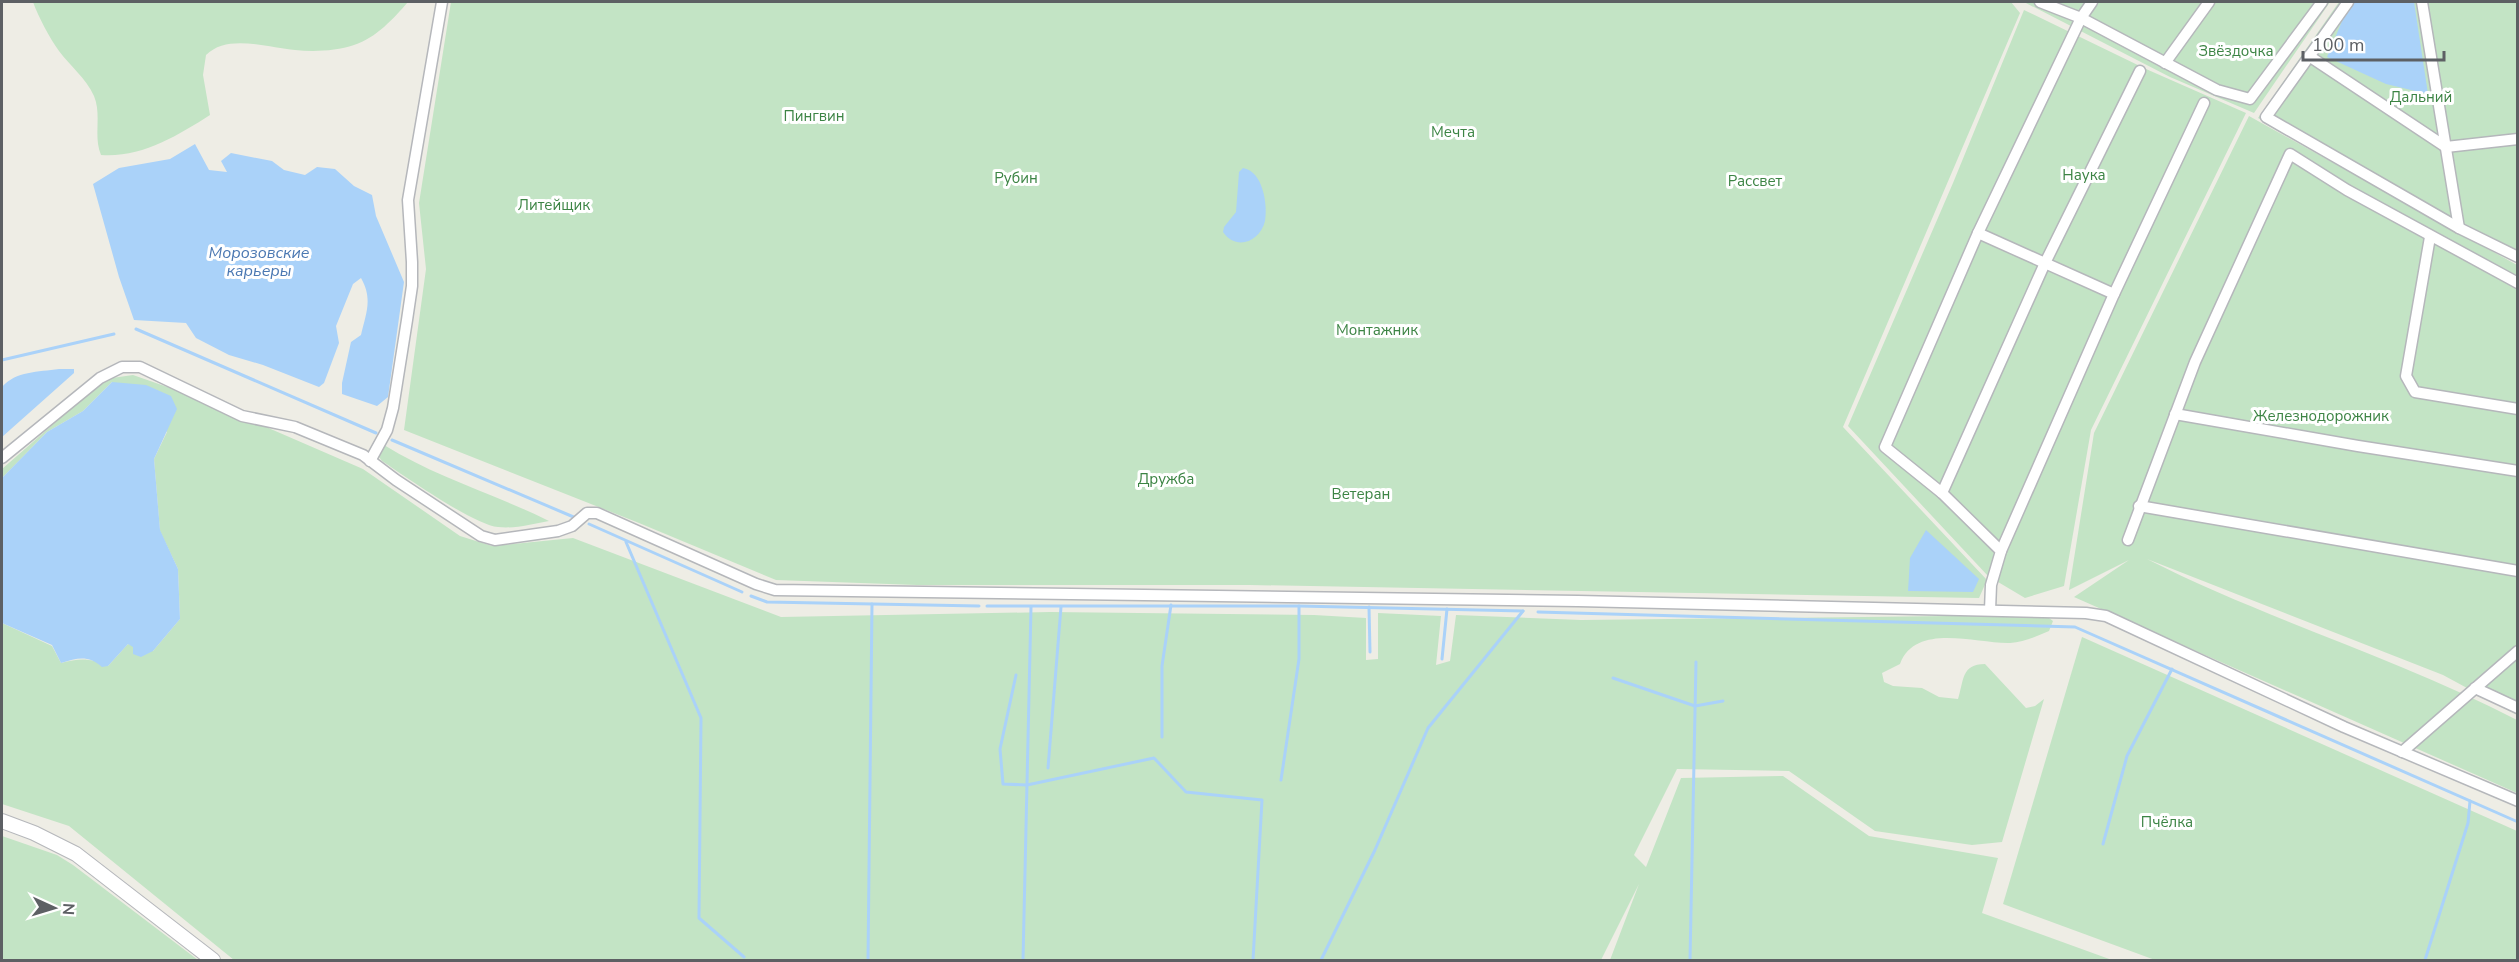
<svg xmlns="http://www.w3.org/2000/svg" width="2519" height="962" font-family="'Nunito Sans',sans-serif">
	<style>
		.green { fill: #c3e4c5 }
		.water { fill: #aad2f9 }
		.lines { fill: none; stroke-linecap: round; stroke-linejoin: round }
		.stream { stroke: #aad2f9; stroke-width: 3 }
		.minor-casing { stroke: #b5b7bb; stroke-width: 13 }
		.tertiary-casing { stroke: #b5b7bb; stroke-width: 16 }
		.minor { stroke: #fff; stroke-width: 10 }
		.tertiary { stroke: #fff; stroke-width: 14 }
		.labels { text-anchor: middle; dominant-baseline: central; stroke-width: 6; stroke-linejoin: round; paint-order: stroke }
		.park-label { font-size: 15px; fill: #3c8444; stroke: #fff }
		.water-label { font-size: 16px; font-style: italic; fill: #4b78b2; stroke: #fff }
	</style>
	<rect width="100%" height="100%" fill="#eeede5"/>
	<!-- green -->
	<g class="green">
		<path d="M 33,2 L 408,2 C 394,18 376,38 354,45 C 336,51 314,52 295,50 C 267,48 228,33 206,55 L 203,75 L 210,115 C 177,136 141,158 101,155 C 93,136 102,115 94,96 C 86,78 70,66 59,51 C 49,37 39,18 33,2 Z"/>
		<polygon points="451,2 2011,2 2020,13 1843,427 1987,580 1979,598 1250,585 917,585 776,580 639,523 404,430 426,269 419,203"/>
		<polygon points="2024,2 2330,2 2254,113 2170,77"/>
		<polygon points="2339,2 2517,2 2517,255 2258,118"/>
		<polygon points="2024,10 2146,69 2246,113 2091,430 2064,586 2025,598 1988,576 1848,426 1953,183"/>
		<path d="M 2249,116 L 2517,265 L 2517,715 L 2443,675 L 2147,559 C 2267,620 2398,658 2517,720 L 2517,793 L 2074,597 L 2129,560 L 2069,590 L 2094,433 Z"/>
		<path d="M 133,375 L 199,398 L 363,469 L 460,536 L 492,546 L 573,538 L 781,617 L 1050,612 L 1314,615 L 1366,618 L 1366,660 L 1378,659 L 1378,613 L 1441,616 L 1436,665 L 1450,661 L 1456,615 L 1581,620 L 2045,615 L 2053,621 L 2049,631 C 2037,636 2024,642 2010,643 C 1976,644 1916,622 1900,664 L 1882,673 L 1884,682 L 1893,686 L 1922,688 L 1939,697 L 1958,699 C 1964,681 1961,664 1985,664 L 2026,708 L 2035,706 L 2044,699 L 2002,842 L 1972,845 L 1875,831 L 1789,771 L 1677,769 L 1634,855 L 1646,867 L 1681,778 L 1783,776 L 1869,836 L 1998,858 L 1982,913 L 2112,960 L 1610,960 L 1639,884 L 1601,960 L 234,960 L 69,826 L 2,804 L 2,623 L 52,646 L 61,663 C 80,658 90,658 108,666 L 128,644 L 153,651 L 180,619 L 178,569 L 160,531 L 154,459 L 167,432 L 112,382 L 83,411 L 47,432 L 2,478 L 2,469 L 105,379 Z"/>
		<path d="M 384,445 C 435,477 495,494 549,521 C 532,524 515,529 498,527 C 474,525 406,477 382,461 L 379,457 Z"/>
		<polygon points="2082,637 2517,831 2517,960 2155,960 2003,904"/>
		<polygon points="2,836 57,855 73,865 198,960 2,960"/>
	</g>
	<!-- water -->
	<g class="water">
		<polygon points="2350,2 2414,2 2428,94 2386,84 2327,57"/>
		<path d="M 195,144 L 209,170 L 227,172 L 221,161 L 231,153 L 272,161 L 284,170 L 305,175 L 317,167 L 335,169 L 354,186 L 372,195 L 376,216 L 404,282 L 388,397 L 377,406 L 342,394 L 342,383 L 351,342 L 361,335 C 366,313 373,299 361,278 L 353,284 L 336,326 L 339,343 L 324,383 L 319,387 L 263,365 L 229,355 L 196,338 L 186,323 L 134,320 L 119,277 L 93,184 L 119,168 L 170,159 Z"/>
		<path d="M 1243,168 C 1263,171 1268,205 1265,221 C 1260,242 1236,251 1223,232 L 1224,227 L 1236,212 L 1239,172 Z"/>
		<path d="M 59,369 L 74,369 L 74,373 L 2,437 L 2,387 C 16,371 38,372 59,369 Z"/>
		<path d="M 112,382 L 146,385 L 171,396 L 177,409 L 154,459 L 160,530 L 178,569 L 180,619 L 153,651 L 141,657 L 133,654 L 133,647 L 128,644 L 108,666 L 102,667 C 88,655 78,658 61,663 L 52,645 L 2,623 L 2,478 L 47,432 L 83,411 Z"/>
		<polygon points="1926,530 1979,579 1973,592 1908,591 1910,558"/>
	</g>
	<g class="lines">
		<!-- stream -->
		<g class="stream">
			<polyline points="136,329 376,433"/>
			<polyline points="2,360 114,334"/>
			<polyline points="392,440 576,518"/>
			<polyline points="589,524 742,592"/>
			<polyline points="626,542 701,718 699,918 744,957"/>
			<polyline points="751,596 767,602 979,606"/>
			<polyline points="987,606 1299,606 1523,611"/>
			<polyline points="1369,607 1370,652"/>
			<polyline points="1538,612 2075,627 2518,822"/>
			<polyline points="1442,659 1447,609"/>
			<polyline points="1016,675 1000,749 1003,784 1027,785 1154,758 1186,792 1262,800 1253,960"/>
			<polyline points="1613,678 1695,706 1723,701"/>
			<polyline points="1162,737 1162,666 1171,605"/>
			<polyline points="1048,768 1061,607"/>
			<polyline points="1281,780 1299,659 1299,606"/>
			<polyline points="2103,844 2127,756 2172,669"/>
			<polyline points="868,960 872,604"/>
			<polyline points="1023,960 1031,607"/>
			<polyline points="1321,960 1375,850 1428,728 1523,611"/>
			<polyline points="1690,960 1696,662"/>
			<polyline points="2425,960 2468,823 2470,801"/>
		</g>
		<defs>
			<g id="minor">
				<polyline points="2040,2 2081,18 2217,90 2250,99 2322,2"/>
				<polyline points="2348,2 2266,117 2459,228 2518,257"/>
				<polyline points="2422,2 2459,228"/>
				<polyline points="2309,56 2446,147 2518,139"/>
				<polyline points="2165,63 2209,2"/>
				<polyline points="1978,233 2114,294"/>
				<polyline points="2430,237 2406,376 2415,392 2518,409"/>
				<polyline points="2175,414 2358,446 2518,471"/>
				<polyline points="2,458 100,378 122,367 140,367 242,416 295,427 363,455 396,480 481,536 495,540 558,531 572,526 587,513 597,513 756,584 775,590 1578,601 2086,613 2106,616 2344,727 2518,801"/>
				<polyline points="370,461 387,430 393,408 407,320 412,286 412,262 408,200 442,2"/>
				<polyline points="1942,493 2045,263 2140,71"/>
				<polyline points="2139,506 2518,571"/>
				<polyline points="2128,540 2195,362 2290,154 2347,190 2518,283"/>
				<polyline points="2001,551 2114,294 2204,103"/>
				<polyline points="1990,610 1991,585 2001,551 1942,493 1885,447 1978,233 2081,18 2092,2"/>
				<polyline points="2475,688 2518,708"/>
				<polyline points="2402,752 2518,651"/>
			</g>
			<polyline id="tertiary" points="2,821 34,833 76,854 213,960"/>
		</defs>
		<!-- minor casing -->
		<use href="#minor" class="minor-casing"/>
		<!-- tertiary casing -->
		<use href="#tertiary" class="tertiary-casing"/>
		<!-- minor -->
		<use href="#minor" class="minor"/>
		<!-- tertiary -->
		<use href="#tertiary" class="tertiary"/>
	</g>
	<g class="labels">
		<!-- park labels -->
		<g class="park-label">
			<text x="2236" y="51">Звёздочка</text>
			<text x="2421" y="97">Дальний</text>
			<text x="814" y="116">Пингвин</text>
			<text x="1453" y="132">Мечта</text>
			<text x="2084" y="175">Наука</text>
			<text x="1016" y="178">Рубин</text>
			<text x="1755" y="181">Рассвет</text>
			<text x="554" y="205">Литейщик</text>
			<text x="1377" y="330">Монтажник</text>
			<text x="2321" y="416">Железнодорожник</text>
			<text x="1166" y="479">Дружба</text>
			<text x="1361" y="494">Ветеран</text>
			<text x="2167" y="822">Пчёлка</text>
		</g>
		<!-- water labels -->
		<g class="water-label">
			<text x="259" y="253">Морозовские<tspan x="259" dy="18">карьеры</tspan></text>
		</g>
	</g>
	<!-- border -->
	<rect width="2519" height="962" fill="none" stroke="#5d6064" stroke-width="6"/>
	<!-- north arrow -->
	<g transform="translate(54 908) rotate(94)" stroke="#ffffff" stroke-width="4.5" paint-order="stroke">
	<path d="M0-4.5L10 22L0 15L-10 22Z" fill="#5d6064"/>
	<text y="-9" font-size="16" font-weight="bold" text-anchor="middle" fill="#5d6064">N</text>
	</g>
	<!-- scale -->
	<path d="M2303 51v9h141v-9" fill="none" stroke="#5d6064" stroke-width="3"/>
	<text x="2312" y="51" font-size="18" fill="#5d6064" stroke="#ffffff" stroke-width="4.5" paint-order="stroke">100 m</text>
</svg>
